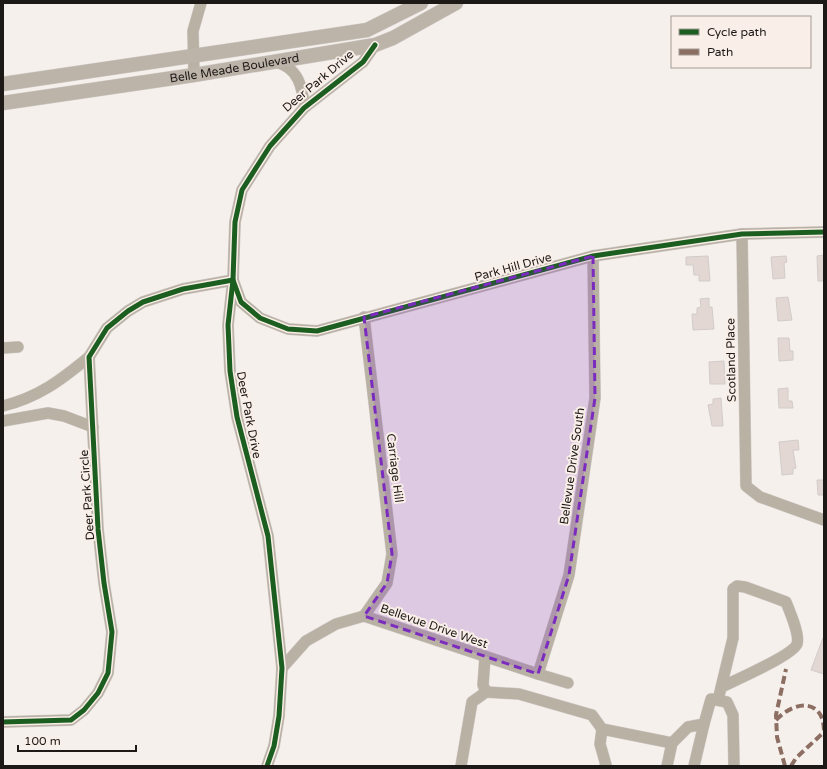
<svg xmlns="http://www.w3.org/2000/svg" width="827" height="769" font-family="'Varela Round',sans-serif">
	<style>
		.building { fill: #e3d7d3; stroke: #d1ccca }
		.lines { fill: none; stroke-linecap: round; stroke-linejoin: round }
		.minor-casing { stroke: #d2cecb; stroke-width: 12 }
		.major-casing { stroke: #d2cecb; stroke-width: 15 }
		.minor { stroke: #bab1a5; stroke-width: 11 }
		.major { stroke: #bcb4a9; stroke-width: 14 }
		.quiet { stroke: #8d6e63; stroke-width: 4; stroke-dasharray: 8 4; stroke-linecap: butt }
		.cycleway-casing { stroke: #faefe8; stroke-width: 8 }
		.cycleway { stroke: #1b5e20; stroke-width: 5 }
		.marked { fill: #7b2cbf; fill-opacity: 0.2; stroke: #7b2cbf; stroke-width: 3; stroke-dasharray: 8 5; stroke-linejoin: round }
		.labels { text-anchor: middle; dominant-baseline: central; stroke-width: 4; stroke-linejoin: round; paint-order: stroke }
		.street-label { font-size: 12px; fill: #1d1917; stroke: #faefe8 }
	</style>
	<rect width="100%" height="100%" fill="#f6f0ec"/>
	<!-- building -->
	<g class="building">
		<polygon points="824,255 824,281 818,281 817,256"/>
		<polygon points="708,256 710,281 699,281 699,275 694,275 693,265 686,265 686,257"/>
		<polygon points="786,256 787,262 784,263 785,278 773,279 771,257"/>
		<polygon points="788,297 792,320 778,321 776,298"/>
		<polygon points="709,298 709,307 712,307 714,329 693,330 692,314 697,314 697,308 701,307 700,299"/>
		<polygon points="778,338 789,338 790,351 793,351 793,360 779,361"/>
		<polygon points="724,361 725,384 710,384 709,362"/>
		<polygon points="788,388 788,401 792,401 793,408 779,408 778,389"/>
		<polygon points="721,398 723,426 712,426 708,405 713,404 713,399"/>
		<polygon points="798,440 799,450 793,450 796,468 793,469 793,474 782,475 779,442"/>
		<polygon points="817,480 824,480 824,495 818,495"/>
		<polygon points="823,638 824,638 824,674 811,670"/>
	</g>
	<g class="lines">
		<defs>
			<g id="minor">
				<path d="M 275,62 C 298,67 303,87 304,108"/>
				<polyline points="194,75 193,31 201,3"/>
				<polyline points="742,234 746,486 760,497 824,520"/>
				<polyline points="364,317 392,554 387,583 364,616"/>
				<polyline points="3,348 18,347"/>
				<path d="M 3,406 C 39,397 61,380 89,357"/>
				<polyline points="3,421 48,413 64,416 93,427"/>
				<polyline points="485,657 483,685 486,692"/>
				<polyline points="282,668 306,641 336,624 364,616 538,674 568,683"/>
				<polyline points="538,674 569,575 595,398 593,256"/>
				<path d="M 718,700 L 733,638 L 733,589 L 737,586 L 745,587 L 786,602 C 790,612 800,635 797,644 C 792,656 735,680 722,687"/>
				<polyline points="3,722 71,720 84,710 98,693 108,673 112,632 104,583 98,529 89,357 107,328 128,311 143,302 183,289 233,280 241,302 260,318 288,329 317,331 593,256 742,234 824,232"/>
				<polyline points="602,729 600,744 606,765 605,766"/>
				<polyline points="267,766 274,746 279,716 282,668 268,536 237,417 230,371 228,325 233,280 235,222 242,190 270,146 304,108 363,62 375,45"/>
				<polyline points="461,766 472,702 486,692 519,694 592,715 602,729 672,743 688,727 704,724 711,699 727,702 733,715 734,766"/>
				<polyline points="667,766 672,743"/>
				<polyline points="694,766 704,724"/>
			</g>
			<g id="major">
				<polyline points="3,84 367,30 421,3"/>
				<path id="s1" d="M 3,103 L 194,75 L 375,45 L 393,38 L 456,3"/>
			</g>
		</defs>
		<!-- minor casing -->
		<use href="#minor" class="minor-casing"/>
		<!-- major casing -->
		<use href="#major" class="major-casing"/>
		<!-- minor -->
		<use href="#minor" class="minor"/>
		<!-- major -->
		<use href="#major" class="major"/>
		<!-- quiet -->
		<g class="quiet">
			<path d="M 776,720 C 795,700 824,698 824,732"/>
			<polyline points="785,766 777,737 776,715 786,669"/>
			<polyline points="791,766 796,758 824,732"/>
		</g>
		<defs>
			<g id="cycleway">
				<polyline points="3,722 71,720 84,710 98,693 108,673 112,632 104,583 98,529 89,357 107,328 128,311 143,302 183,289 233,280 241,302 260,318 288,329 317,331 593,256 742,234 824,232"/>
				<polyline points="267,766 274,746 279,716 282,668 268,536 237,417 230,371 228,325 233,280 235,222 242,190 270,146 304,108 363,62 375,45"/>
			</g>
		</defs>
		<!-- cycleway casing -->
		<use href="#cycleway" class="cycleway-casing"/>
		<!-- cycleway -->
		<use href="#cycleway" class="cycleway"/>
	</g>
	<!-- marked area -->
	<path class="marked" d="M 593,256 L 595,398 L 569,575 L 538,674 L 364,616 L 387,583 L 392,554 L 364,317 Z"/>
	<g class="labels">
		<!-- street labels -->
		<g class="street-label">
			<text stroke="none"><textPath href="#s1" startOffset="234">Belle Meade Boulevard</textPath></text>
			<text transform="translate(318 81) rotate(-40)">Deer Park Drive</text>
			<text transform="translate(513 267) rotate(-15)">Park Hill Drive</text>
			<text transform="translate(731 360) rotate(-91)">Scotland Place</text>
			<text transform="translate(249 415) rotate(79)">Deer Park Drive</text>
			<text transform="translate(572 466) rotate(-82)">Bellevue Drive South</text>
			<text transform="translate(395 468) rotate(83)">Carriage Hill</text>
			<text transform="translate(87 495) rotate(-94)">Deer Park Circle</text>
			<text transform="translate(434 626) rotate(19)">Bellevue Drive West</text>
		</g>
	</g>
	<!-- border -->
	<rect width="827" height="769" fill="none" stroke="#1d1917" stroke-width="8"/>
	<!-- legend -->
	<rect x="671" y="16" width="140" height="52" fill="#faefe8" stroke="#a29994"/>
	<rect x="679" y="29" width="20" height="6" fill="#1b5e20" stroke="#a29994"/>
	<text x="707" y="36" font-size="12" fill="#1d1917">Cycle path</text>
	<rect x="679" y="49" width="20" height="6" fill="#8d6e63" stroke="#a29994"/>
	<text x="707" y="56" font-size="12" fill="#1d1917">Path</text>
	<!-- scale -->
	<path d="M18 745v6h118v-6" fill="none" stroke="#1d1917" stroke-width="2"/>
	<text x="24" y="745" font-size="12" fill="#1d1917" stroke="#faefe8" stroke-width="3" paint-order="stroke">100 m</text>
</svg>
